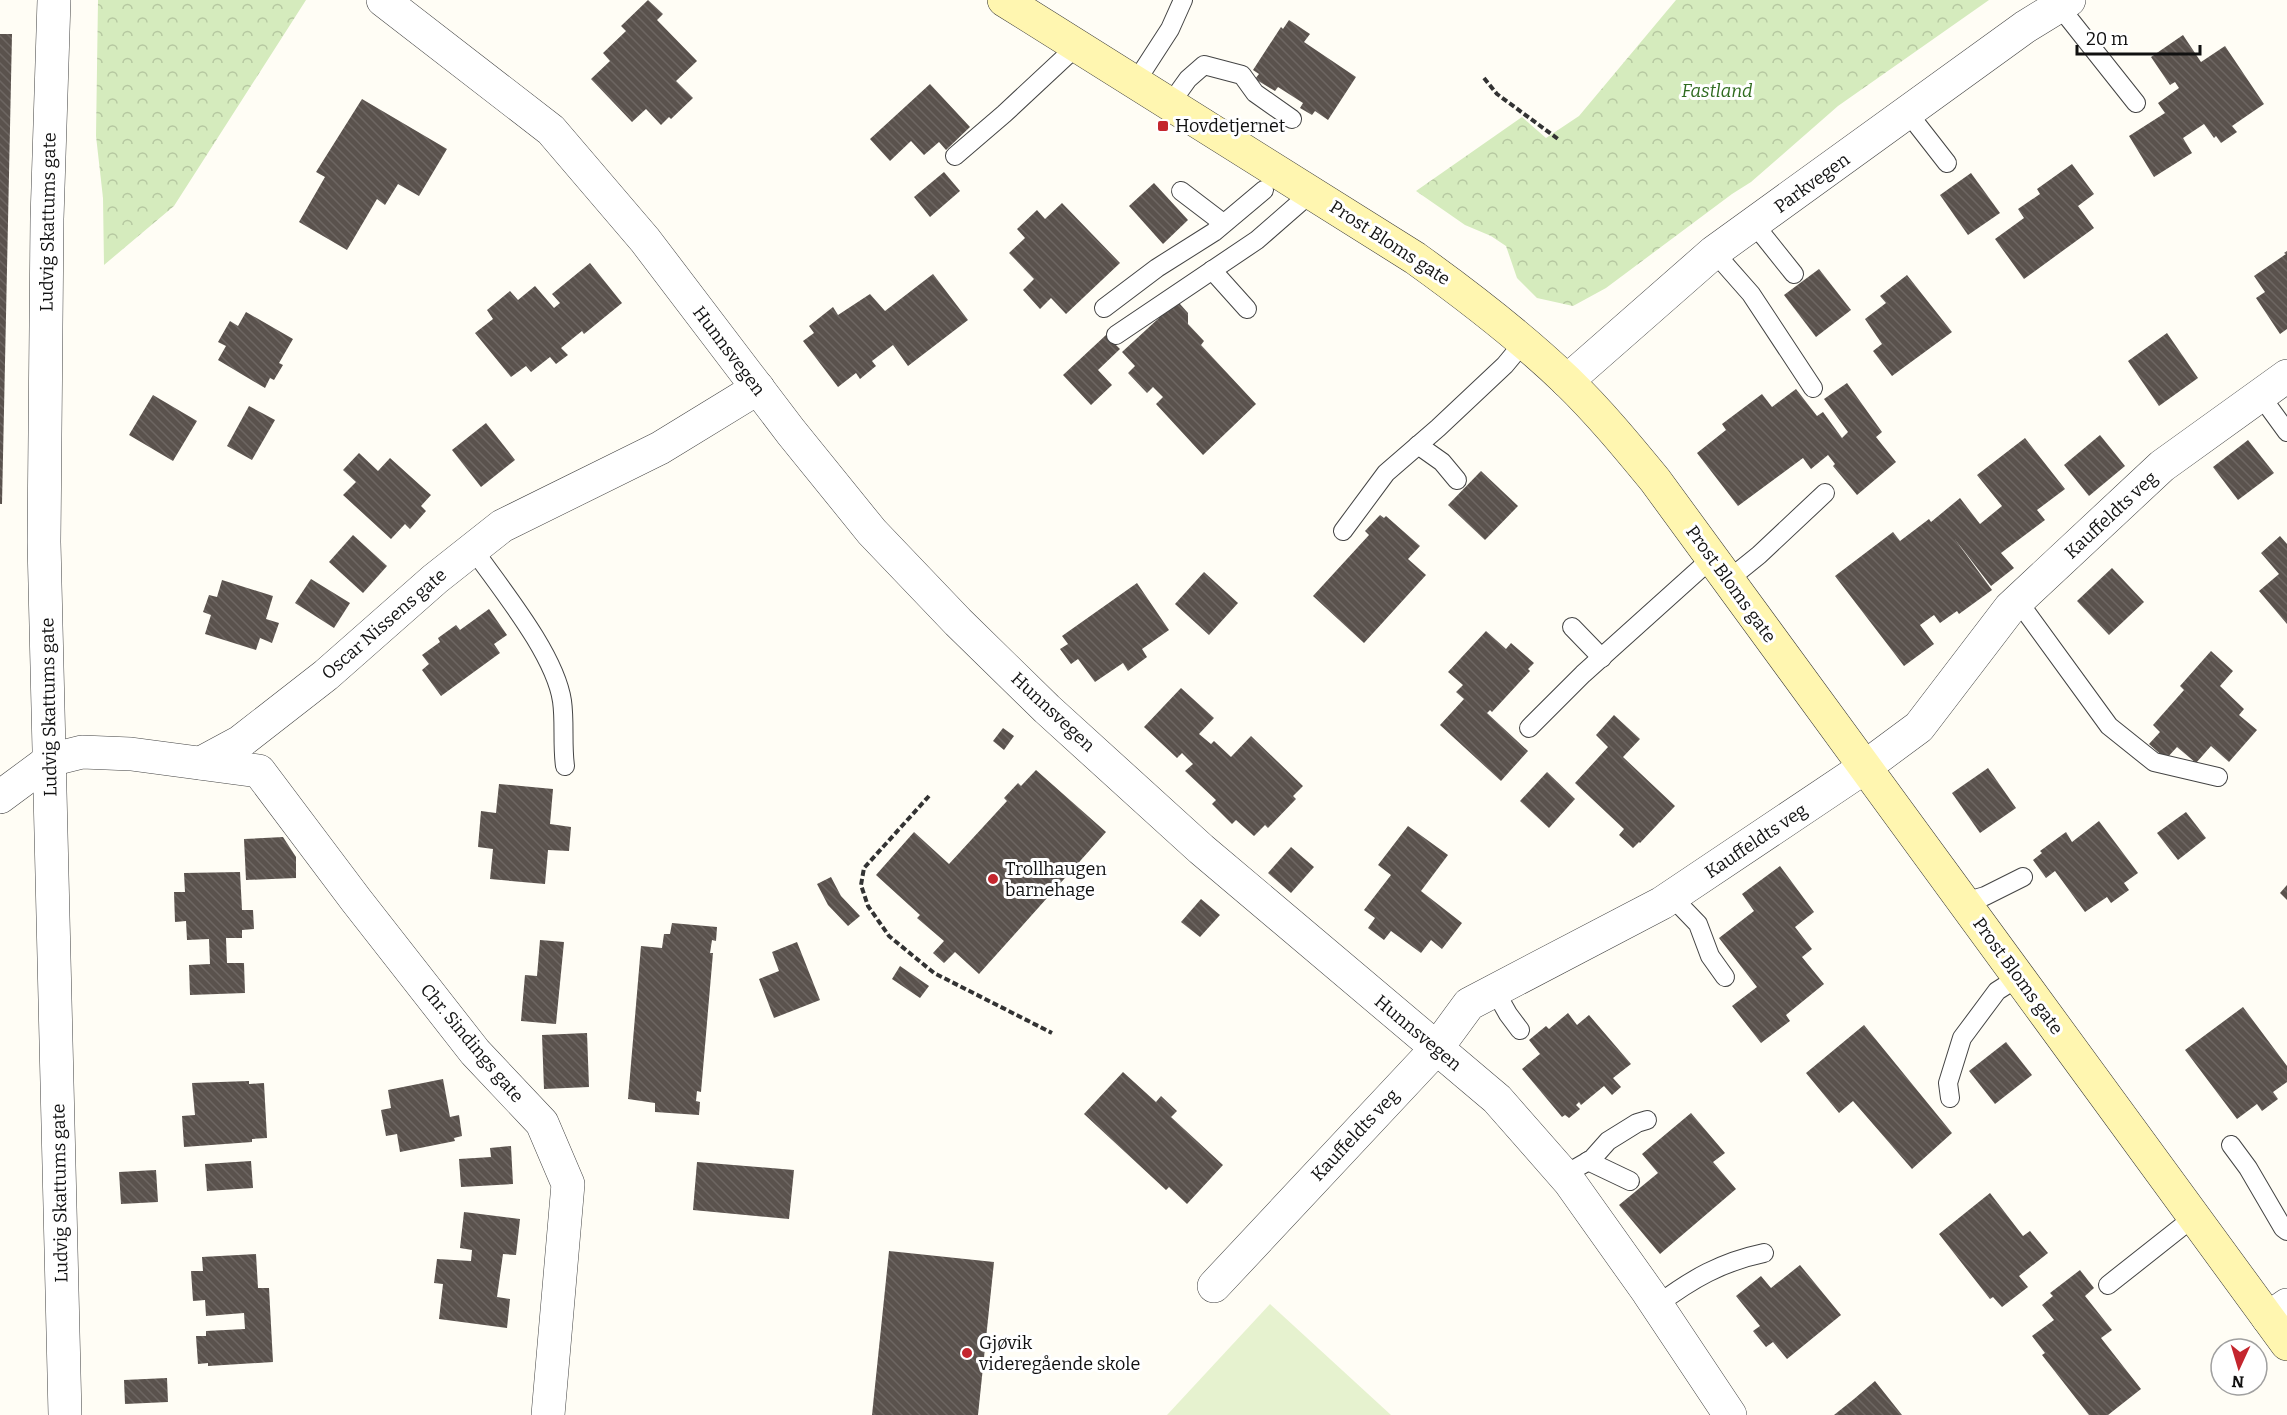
<svg xmlns="http://www.w3.org/2000/svg" width="2287" height="1415" font-family="Bitter,serif">
	<style>
		.park { fill: url(#park-crowns) }
		.pitch { fill: #e6f2cf }
		.building { fill: url(#building-back-hatch) }
		.lines { fill: none; stroke-linecap: round; stroke-linejoin: round }
		.service-casing { stroke: #444; stroke-width: 20 }
		.minor-casing { stroke: #444; stroke-width: 34 }
		.secondary-casing { stroke: #333; stroke-width: 34 }
		.path { stroke: #333; stroke-width: 4; stroke-dasharray: 6 3; stroke-linecap: butt }
		.service { stroke: #fff; stroke-width: 18 }
		.minor { stroke: #fff; stroke-width: 33 }
		.secondary { stroke: #fff6b0; stroke-width: 33 }
		.poi-dot { fill: #c4262e; stroke: #fff; stroke-width: 2 }
		.labels { text-anchor: middle; dominant-baseline: central; stroke-width: 6; stroke-linejoin: round; paint-order: stroke }
		.park-label { font-size: 18px; font-style: italic; fill: #2f6b1f; stroke: #fff }
		.poi-label { font-size: 18px; fill: #111; stroke: #fff; text-anchor: start }
		.street-label { font-size: 18px; fill: #111; stroke: #fff }
	</style>
	<defs>
		<pattern id="park-crowns" width="20" height="18" patternUnits="userSpaceOnUse" patternTransform="scale(1.5)"><rect width="20" height="18" fill="#d5ebbd"/><path d="M2 6a3 3 0 1 1 6 0M12 15a3 3 0 1 1 6 0" fill="none" stroke="#b6c8a1"/></pattern>
		<pattern id="building-back-hatch" width="6" height="6" patternUnits="userSpaceOnUse" patternTransform="scale(1.5)"><rect width="6" height="6" fill="#5a524d"/><path d="M-1 5l2 2M0 0l6 6M5-1l2 2" fill="none" stroke="#6d6662"/></pattern>
	</defs>
	<rect width="100%" height="100%" fill="#fffdf5"/>
	<!-- park -->
	<g class="park">
		<polygon points="98,0 306,0 174,206 104,265 103,198 96,136"/>
		<polygon points="1676,0 1989,0 1838,106 1751,182 1732,194 1606,288 1573,306 1537,298 1517,278 1506,246 1491,236 1465,225 1416,191 1522,117 1546,138 1579,116"/>
	</g>
	<!-- pitch -->
	<polygon class="pitch" points="1270,1304 1391,1415 1167,1415"/>
	<!-- building -->
	<g class="building">
		<polygon points="648,0 663,14 657,20 697,61 676,81 693,98 671,119 669,117 661,125 646,109 632,122 591,79 610,61 603,53 626,31 621,26"/>
		<polygon points="1289,20 1310,34 1304,42 1356,77 1328,120 1315,111 1312,115 1300,108 1303,103 1278,87 1275,91 1255,79 1259,74 1253,70 1281,27 1283,29"/>
		<polygon points="0,34 12,34 2,504 0,504"/>
		<polygon points="2183,35 2201,62 2225,46 2264,104 2232,126 2237,132 2221,143 2216,136 2214,138 2204,124 2183,138 2192,153 2154,177 2129,136 2165,113 2158,103 2179,88 2175,82 2170,85 2151,57"/>
		<polygon points="930,84 970,127 946,150 939,142 924,155 911,141 890,161 870,139"/>
		<polygon points="362,99 447,149 419,196 398,184 385,205 377,199 347,250 299,222 325,177 316,172"/>
		<polygon points="2072,164 2094,194 2078,206 2094,228 2024,279 1995,239 2024,218 2018,209 2040,194 2037,189"/>
		<polygon points="944,172 960,191 930,217 914,197"/>
		<polygon points="1971,173 2000,213 1968,235 1940,195"/>
		<polygon points="1154,183 1188,220 1163,244 1129,206"/>
		<polygon points="1062,203 1120,263 1066,314 1051,298 1040,309 1023,290 1034,279 1009,253 1025,238 1017,229 1037,210 1045,219"/>
		<polygon points="2287,251 2287,329 2280,334 2256,298 2265,292 2254,276 2286,254 2284,253"/>
		<polygon points="590,263 622,303 584,334 582,331 561,348 568,355 556,364 550,357 531,372 526,366 511,377 475,333 493,319 487,310 510,291 518,300 535,286 554,308 560,303 552,294"/>
		<polygon points="1819,269 1851,310 1816,337 1784,295"/>
		<polygon points="933,274 968,320 908,366 893,345 872,361 876,366 860,379 856,373 838,387 803,341 814,333 809,326 833,307 838,315 870,294 885,311"/>
		<polygon points="1907,275 1952,332 1892,376 1873,351 1882,344 1865,319 1886,303 1880,296"/>
		<polygon points="1168,304 1180,304 1188,313 1188,324 1204,341 1201,345 1256,404 1203,455 1156,404 1163,397 1153,387 1147,393 1128,373 1135,366 1122,352 1159,318 1159,312"/>
		<polygon points="246,312 293,339 279,363 283,365 274,380 270,378 265,388 218,360 226,346 218,342 230,321 238,326"/>
		<polygon points="2167,333 2198,378 2159,406 2128,361"/>
		<polygon points="1106,335 1120,349 1098,370 1112,385 1091,405 1063,375"/>
		<polygon points="1847,383 1882,432 1876,437 1896,462 1857,495 1833,466 1835,464 1828,455 1811,469 1803,458 1738,506 1697,453 1726,430 1722,424 1762,394 1772,407 1796,389 1817,416 1823,412 1842,438 1848,432 1824,399"/>
		<polygon points="153,395 197,421 173,461 129,435"/>
		<polygon points="249,406 275,420 252,460 227,446"/>
		<polygon points="486,423 515,460 481,487 452,450"/>
		<polygon points="2100,435 2125,466 2089,496 2064,465"/>
		<polygon points="2025,438 2065,489 2037,510 2045,520 2001,553 2014,568 1991,586 1954,538 1992,590 1959,614 1957,611 1940,623 1934,615 1920,625 1934,644 1904,666 1835,576 1893,532 1900,541 1929,519 1931,522 1960,498 1980,524 2002,506 1977,475"/>
		<polygon points="2248,440 2274,473 2238,500 2213,467"/>
		<polygon points="359,453 378,471 390,458 431,495 421,506 426,511 410,529 405,524 391,539 343,495 356,482 343,470"/>
		<polygon points="1481,471 1518,506 1485,540 1448,505"/>
		<polygon points="1380,515 1384,518 1386,516 1420,546 1408,559 1426,575 1364,643 1313,596 1369,535 1365,531"/>
		<polygon points="353,535 387,566 363,593 329,562"/>
		<polygon points="2280,536 2287,544 2287,624 2259,591 2279,574 2261,553"/>
		<polygon points="2112,568 2144,602 2109,635 2077,601"/>
		<polygon points="1204,572 1238,603 1209,635 1175,604"/>
		<polygon points="311,579 350,603 334,628 295,603"/>
		<polygon points="222,580 273,596 266,619 279,623 272,643 260,638 256,650 205,634 211,615 203,612 209,595 217,597"/>
		<polygon points="1137,583 1169,630 1142,649 1147,657 1128,671 1123,663 1095,682 1078,659 1071,664 1060,649 1068,644 1062,636"/>
		<polygon points="489,609 507,635 494,644 500,653 441,696 422,670 429,664 422,655 440,642 438,638 456,625 460,630"/>
		<polygon points="1486,631 1506,649 1511,643 1534,663 1528,669 1530,671 1492,712 1490,710 1487,713 1528,751 1501,781 1440,725 1464,699 1456,692 1463,685 1448,672"/>
		<polygon points="2211,651 2233,671 2220,686 2244,709 2239,715 2257,730 2229,762 2211,746 2196,763 2177,747 2166,759 2149,744 2160,732 2153,725 2184,690 2180,686"/>
		<polygon points="1181,688 1214,718 1199,734 1211,744 1214,741 1231,757 1251,736 1303,786 1293,796 1296,799 1268,828 1265,825 1254,836 1236,820 1232,824 1212,804 1216,800 1185,771 1193,764 1182,753 1177,758 1144,727"/>
		<polygon points="1614,715 1640,739 1623,757 1675,806 1640,843 1639,842 1633,848 1619,835 1624,829 1575,783 1608,747 1596,735"/>
		<polygon points="1003,728 1014,736 1004,750 993,741"/>
		<polygon points="1988,768 2016,808 1980,833 1952,793"/>
		<polygon points="1036,770 1106,832 979,974 955,952 944,963 933,953 944,941 917,918 920,915 876,875 914,832 949,864 1007,801 1004,798 1018,783 1021,786"/>
		<polygon points="1547,772 1575,799 1549,828 1520,801"/>
		<polygon points="499,784 553,789 550,824 571,827 569,851 548,850 545,884 490,879 493,849 478,847 481,811 496,813"/>
		<polygon points="2186,812 2206,838 2178,860 2157,833"/>
		<polygon points="2099,821 2138,873 2124,883 2129,890 2111,903 2107,897 2085,912 2055,871 2046,878 2033,860 2042,853 2040,851 2066,832 2072,842"/>
		<polygon points="1408,826 1448,855 1421,891 1462,923 1442,949 1431,940 1421,953 1391,931 1384,940 1368,928 1375,918 1364,910 1391,875 1378,865"/>
		<polygon points="283,837 296,857 296,878 246,880 244,839"/>
		<polygon points="1291,847 1314,867 1291,893 1268,873"/>
		<polygon points="1780,866 1814,912 1795,927 1812,949 1802,957 1824,984 1786,1015 1790,1021 1761,1043 1732,1006 1757,987 1719,938 1754,911 1742,894"/>
		<polygon points="240,872 242,910 253,910 254,929 242,930 242,938 226,938 227,963 244,963 245,993 190,995 189,965 210,964 209,939 187,940 186,921 175,922 174,892 185,892 184,873"/>
		<polygon points="831,877 841,896 860,916 848,926 828,905 817,884"/>
		<polygon points="2287,885 2287,900 2280,893"/>
		<polygon points="1201,899 1220,915 1200,937 1181,922"/>
		<polygon points="672,923 717,927 716,941 712,940 710,953 713,953 701,1092 697,1091 696,1101 700,1102 699,1115 655,1112 655,1103 628,1099 641,946 662,948 664,934 670,934"/>
		<polygon points="540,940 564,942 556,1024 521,1021 525,975 537,976"/>
		<polygon points="797,942 820,1000 774,1018 759,979 779,971 772,952"/>
		<polygon points="900,966 929,986 920,998 892,979"/>
		<polygon points="2243,1007 2287,1066 2287,1082 2273,1092 2278,1099 2262,1111 2257,1104 2237,1119 2185,1050"/>
		<polygon points="1568,1013 1577,1025 1589,1015 1631,1064 1613,1078 1621,1087 1612,1095 1604,1086 1581,1105 1579,1102 1576,1105 1580,1109 1569,1118 1565,1115 1562,1117 1522,1069 1540,1054 1529,1040 1546,1026 1549,1029"/>
		<polygon points="1864,1025 1952,1133 1912,1169 1853,1101 1839,1113 1806,1073"/>
		<polygon points="587,1033 589,1087 544,1089 542,1035"/>
		<polygon points="2006,1042 2032,1075 1995,1104 1969,1071"/>
		<polygon points="1123,1072 1156,1102 1161,1096 1177,1111 1171,1117 1223,1165 1187,1204 1169,1187 1166,1190 1084,1114"/>
		<polygon points="443,1079 450,1117 459,1115 462,1136 454,1138 455,1141 400,1152 397,1134 386,1136 381,1110 391,1108 388,1090"/>
		<polygon points="249,1081 249,1084 264,1083 267,1138 252,1139 252,1142 184,1147 182,1116 195,1115 192,1083"/>
		<polygon points="1691,1113 1725,1153 1713,1162 1736,1189 1660,1254 1619,1205 1658,1173 1642,1154"/>
		<polygon points="511,1146 513,1184 461,1187 459,1159 491,1157 490,1148"/>
		<polygon points="251,1161 253,1188 207,1191 205,1164"/>
		<polygon points="697,1162 794,1170 789,1219 693,1210"/>
		<polygon points="156,1170 158,1202 121,1204 119,1172"/>
		<polygon points="1990,1193 2023,1236 2030,1231 2048,1253 2019,1276 2028,1287 2002,1307 1993,1297 1990,1299 1939,1234"/>
		<polygon points="464,1212 520,1219 516,1255 503,1254 497,1297 510,1299 507,1328 439,1319 443,1284 434,1283 437,1259 471,1261 472,1250 460,1248"/>
		<polygon points="889,1251 994,1262 978,1415 872,1415"/>
		<polygon points="256,1254 258,1288 269,1288 273,1362 208,1366 208,1363 198,1364 196,1336 206,1336 206,1331 245,1329 244,1313 206,1316 205,1300 193,1301 191,1271 203,1271 202,1257"/>
		<polygon points="1800,1265 1841,1315 1787,1359 1773,1342 1766,1347 1753,1331 1760,1326 1736,1296 1761,1276 1771,1288"/>
		<polygon points="2080,1270 2094,1288 2085,1296 2112,1330 2101,1338 2141,1389 2108,1415 2089,1415 2042,1355 2045,1353 2032,1336 2054,1320 2042,1305 2053,1296 2050,1293"/>
		<polygon points="167,1378 168,1402 125,1404 124,1380"/>
		<polygon points="1875,1381 1902,1415 1834,1415 1854,1399"/>
	</g>
	<g class="lines">
		<defs>
			<g id="service">
				<polyline points="2059,6 2136,103"/>
				<polyline points="1135,83 1170,29 1183,0"/>
				<polyline points="1170,104 1188,79 1204,65 1242,75 1255,93 1292,119"/>
				<polyline points="1908,113 1947,163"/>
				<polyline points="955,156 1004,114 1077,46"/>
				<polyline points="1181,191 1223,223"/>
				<polyline points="1754,224 1794,274"/>
				<polyline points="1714,252 1751,294 1813,388"/>
				<polyline points="1212,270 1247,309"/>
				<polyline points="1104,308 1157,268 1214,232 1264,190"/>
				<polyline points="1116,335 1257,240 1312,192"/>
				<polyline points="2260,395 2287,432"/>
				<polyline points="1418,445 1442,462 1457,480"/>
				<polyline points="1343,531 1386,473 1438,428 1505,365 1524,342"/>
				<path d="M 473,549 C 501,589 555,654 562,701 C 565,722 562,744 565,766"/>
				<polyline points="1728,580 1759,555 1825,493"/>
				<polyline points="2018,601 2109,726 2154,762 2218,777"/>
				<polyline points="1572,627 1602,658"/>
				<polyline points="1529,728 1583,674 1712,558"/>
				<polyline points="1672,897 1698,924 1710,956 1725,977"/>
				<polyline points="1964,902 1985,896 2023,877"/>
				<polyline points="1495,991 1508,1014 1520,1030"/>
				<polyline points="1950,1098 1948,1083 1962,1038 1997,991 2019,977"/>
				<polyline points="2231,1145 2248,1168 2283,1228 2287,1231"/>
				<polyline points="1588,1161 1630,1181"/>
				<polyline points="1564,1175 1592,1159 1608,1141 1637,1123 1647,1120"/>
				<polyline points="2108,1285 2194,1217"/>
				<path d="M 1657,1305 C 1692,1279 1721,1262 1764,1253"/>
			</g>
			<g id="minor">
				<polyline points="54,0 47,219 44,542 65,1415"/>
				<polyline points="383,0 551,130 645,240 791,432 872,532 958,622 1047,709 1201,849 1497,1099 1569,1181 1648,1292 1730,1415"/>
				<polyline points="1567,381 1714,252 2025,27 2069,0"/>
				<polyline points="201,763 240,742 326,675 435,579 502,526 660,448 758,388"/>
				<polyline points="0,797 50,760 82,752 131,754 259,771 356,900 475,1052 542,1123 568,1184 548,1415"/>
				<polyline points="1214,1286 1436,1049 1469,1004 1662,903 1865,767 1919,727 2010,608 2162,466 2287,376"/>
				<polyline points="2268,1318 2287,1305"/>
			</g>
			<path id="secondary" d="M 1004,0 L 1415,258 C 1468,296 1520,336 1567,381 C 1599,412 1627,446 1655,480 L 2287,1344"/>
		</defs>
		<!-- service casing -->
		<use href="#service" class="service-casing"/>
		<!-- minor casing -->
		<use href="#minor" class="minor-casing"/>
		<!-- secondary casing -->
		<use href="#secondary" class="secondary-casing"/>
		<!-- path -->
		<g class="path">
			<polyline points="1484,78 1497,94 1558,139"/>
			<polyline points="929,796 864,868 861,885 868,906 889,936 934,973 1052,1033"/>
		</g>
		<!-- service -->
		<use href="#service" class="service"/>
		<!-- minor -->
		<use href="#minor" class="minor"/>
		<!-- secondary -->
		<use href="#secondary" class="secondary"/>
	</g>
	<!-- markers -->
	<g class="poi-dot">
		<rect x="1157" y="120" width="12" height="12" rx="3"/>
		<circle cx="993" cy="879" r="6"/>
		<circle cx="967" cy="1353" r="6"/>
	</g>
	<g class="labels">
		<!-- park labels -->
		<g class="park-label">
			<text x="1717" y="91">Fastland</text>
		</g>
		<!-- poi labels -->
		<g class="poi-label">
			<text x="1175" y="126">Hovdetjernet</text>
			<text x="1005" y="869">Trollhaugen<tspan x="1005" dy="21">barnehage</tspan></text>
			<text x="979" y="1343">Gjøvik<tspan x="979" dy="21">videregående skole</tspan></text>
		</g>
		<!-- street labels -->
		<g class="street-label">
			<text transform="translate(1812 183) rotate(-36)">Parkvegen</text>
			<text transform="translate(48 222) rotate(-89)">Ludvig Skattums gate</text>
			<text transform="translate(1390 243) rotate(33)">Prost Bloms gate</text>
			<text transform="translate(729 351) rotate(53)">Hunnsvegen</text>
			<text transform="translate(2111 515) rotate(-43)">Kauffeldts veg</text>
			<text transform="translate(1731 584) rotate(54)">Prost Bloms gate</text>
			<text transform="translate(384 624) rotate(-41)">Oscar Nissens gate</text>
			<text transform="translate(49 707) rotate(-91)">Ludvig Skattums gate</text>
			<text transform="translate(1053 712) rotate(43)">Hunnsvegen</text>
			<text transform="translate(1756 841) rotate(-34)">Kauffeldts veg</text>
			<text transform="translate(2018 976) rotate(54)">Prost Bloms gate</text>
			<text transform="translate(1418 1033) rotate(40)">Hunnsvegen</text>
			<text transform="translate(472 1043) rotate(50)">Chr. Sindings gate</text>
			<text transform="translate(1355 1135) rotate(-47)">Kauffeldts veg</text>
			<text transform="translate(60 1193) rotate(-91)">Ludvig Skattums gate</text>
		</g>
	</g>
	<!-- north arrow -->
	<g transform="translate(2239 1367) rotate(184)"><circle r="28" fill="#ffffff" stroke="#a0a0a0" stroke-width="1.5"/>
	<path d="M0-4.5L10 22L0 15L-10 22Z" fill="#c4262e"/>
	<text y="-9" font-size="16" font-weight="bold" text-anchor="middle" fill="#111111">N</text>
	</g>
	<!-- scale -->
	<path d="M2077 45v9h123v-9" fill="none" stroke="#111111" stroke-width="3"/>
	<text x="2086" y="45" font-size="18" fill="#111111" stroke="#ffffff" stroke-width="4.5" paint-order="stroke">20 m</text>
</svg>
